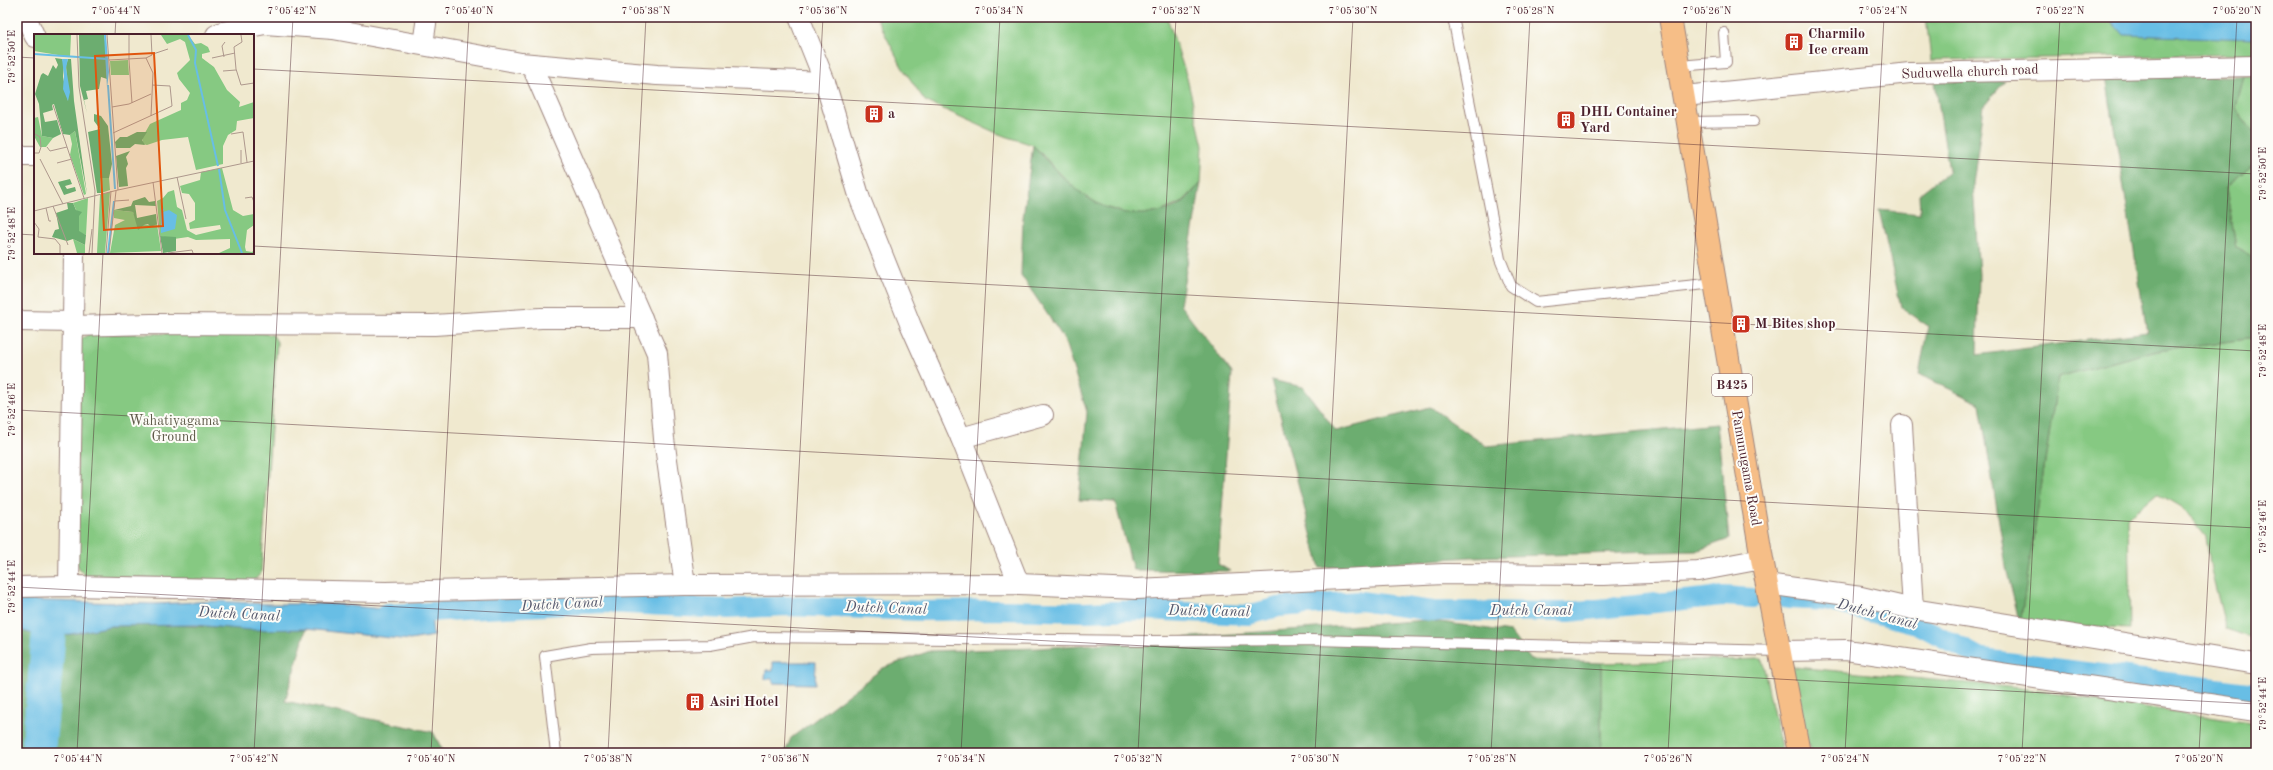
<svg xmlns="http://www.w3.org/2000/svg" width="2273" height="770" font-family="'Old Standard TT',serif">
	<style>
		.green { fill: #86c982; stroke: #687456 }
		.forest { fill: #6cad70; stroke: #5b664e }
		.water { fill: #68bee5; stroke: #596e88 }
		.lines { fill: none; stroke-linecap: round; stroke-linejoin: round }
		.canal { stroke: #68bee5; stroke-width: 20 }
		.river { stroke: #68bee5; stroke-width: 34 }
		.lane-casing { stroke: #9d847d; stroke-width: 12 }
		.street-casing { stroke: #9d847d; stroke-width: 22 }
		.primary-casing { stroke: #9d847d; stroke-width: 24 }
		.lane { stroke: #fff; stroke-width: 10 }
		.street { stroke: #fff; stroke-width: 20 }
		.primary { stroke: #f6be87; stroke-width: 22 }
		.ticks { fill: none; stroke: #4a1f2b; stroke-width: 1; stroke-opacity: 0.45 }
		.labels { text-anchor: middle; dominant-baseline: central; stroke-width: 4; stroke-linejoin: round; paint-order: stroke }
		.shield { fill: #fdfcf7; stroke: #806168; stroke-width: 1 }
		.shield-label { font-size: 13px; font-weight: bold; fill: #4a1f2b }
		.poi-label { font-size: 14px; font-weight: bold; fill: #4a1f2b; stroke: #fdfcf7; text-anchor: start }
		.street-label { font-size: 14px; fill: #4a1f2b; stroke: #fdfcf7 }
		.park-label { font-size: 14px; fill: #5f5a49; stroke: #fdfcf7 }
		.water-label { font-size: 15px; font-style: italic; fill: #54576c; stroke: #fdfcf7 }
		.inset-river { fill: none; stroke: #68bee5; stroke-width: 2 }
		.inset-road { fill: none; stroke: #ae988d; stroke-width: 1 }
		.view { fill: #e0560e; fill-opacity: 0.15; stroke: #e0560e; stroke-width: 2 }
		.inset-edge { fill: none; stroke: #4a1f2b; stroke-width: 2 }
		.neatline { fill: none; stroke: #4a1f2b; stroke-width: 1.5 }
		.ticks-label { font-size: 10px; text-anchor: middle; fill: #4a1f2b }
	</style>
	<rect width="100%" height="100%" fill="#fdfcf7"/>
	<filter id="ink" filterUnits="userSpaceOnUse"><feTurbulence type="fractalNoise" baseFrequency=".025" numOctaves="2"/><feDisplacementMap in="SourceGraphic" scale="8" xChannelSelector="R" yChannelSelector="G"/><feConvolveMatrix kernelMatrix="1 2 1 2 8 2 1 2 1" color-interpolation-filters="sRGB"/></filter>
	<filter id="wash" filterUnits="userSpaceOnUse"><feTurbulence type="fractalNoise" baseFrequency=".012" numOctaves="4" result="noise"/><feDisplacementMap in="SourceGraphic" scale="16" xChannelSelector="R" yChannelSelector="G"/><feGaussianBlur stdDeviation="0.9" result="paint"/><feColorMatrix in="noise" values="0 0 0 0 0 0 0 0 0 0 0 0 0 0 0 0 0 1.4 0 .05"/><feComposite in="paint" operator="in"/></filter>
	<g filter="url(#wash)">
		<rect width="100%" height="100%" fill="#f0e9cf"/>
		<!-- green -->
		<g class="green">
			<polygon points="876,17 1167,17 1187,78 1203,146 1201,183 1181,203 1159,212 1135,216 1101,206 1074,188 1033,145 999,134 925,101 902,67"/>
			<polygon points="1926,17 2256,17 2256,54 1931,60"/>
			<polygon points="2243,76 2256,76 2256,136 2235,107"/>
			<polygon points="2256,162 2256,259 2236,247 2226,188"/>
			<polygon points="262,333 273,335 277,342 261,573 253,582 85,576 77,565 78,341 89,334"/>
			<polygon points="2256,338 2256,639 2226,629 2211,570 2206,537 2184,509 2157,493 2128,518 2130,629 2020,624 2058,377 2157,350"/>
			<polygon points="1762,659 1782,753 1601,753 1601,663"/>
			<polygon points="1784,666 2019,688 2256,724 2256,753 1811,753"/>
		</g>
		<!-- forest -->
		<g class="forest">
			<polygon points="2243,76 2235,107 2256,136 2256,162 2226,188 2236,247 2256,259 2256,338 2157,350 2058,377 2020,624 2007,572 1980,404 1919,374 1928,326 1901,307 1879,210 1920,214 1919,194 1949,171 1935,82 2005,81 1984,106 1973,184 1979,275 1977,355 2147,332 2106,77"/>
			<path d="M 1033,145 C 1065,181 1099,221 1153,213 C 1161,212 1175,208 1182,203 C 1189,197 1195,189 1201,183 L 1180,305 L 1232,373 L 1218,564 L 1230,571 L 1133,570 L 1115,502 L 1079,500 L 1087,412 L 1064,339 L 1021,275 L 1023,218 Z"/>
			<polygon points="1271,380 1303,387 1336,431 1430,407 1486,446 1717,424 1729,539 1696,551 1471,557 1320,568"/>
			<polygon points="1427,620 1510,632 1531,660 1601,663 1601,753 785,753 791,738 883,668 930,651 1039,648"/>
			<path d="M 149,625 C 202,625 254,630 306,629 L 285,701 L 433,732 L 444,753 L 17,753 L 17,629 L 71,634 L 111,626 Z"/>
		</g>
		<!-- water -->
		<g class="water">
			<polygon points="2104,17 2256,17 2256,39 2123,35 2112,22"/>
			<polygon points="17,600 155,604 218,601 269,604 333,604 431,614 433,636 410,640 306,629 250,630 195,625 111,626 71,634 42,637 17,629"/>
			<polygon points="773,662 816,662 815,684 773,683 773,679 765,679 766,670 773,670"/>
		</g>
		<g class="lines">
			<!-- canal -->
			<g class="canal">
				<polyline points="1788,599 1827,601 1917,624 1983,659 2256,693"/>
				<polyline points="386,614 606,603 727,609 787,606 922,611 1001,610 1085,612 1144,610 1248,615 1278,607 1360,601 1433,611 1569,612 1723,596 1753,598"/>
			</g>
			<!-- river -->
			<polyline class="river" points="38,753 50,620"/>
		</g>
	</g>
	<g filter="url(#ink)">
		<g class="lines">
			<defs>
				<g id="lane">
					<polyline points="1453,17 1500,259 1511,286 1536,302 1715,283"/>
					<polyline points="1679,66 1726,62 1724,33"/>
					<polyline points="1688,122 1754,121"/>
					<polyline points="556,753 545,656 591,648 710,645 754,637 1146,641 1312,640 1781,651"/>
				</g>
				<g id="street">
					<polyline points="26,17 35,37"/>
					<polyline points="799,17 825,82 860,199 911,326 961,438 1019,584"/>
					<polyline points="216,35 222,32 265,24 333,29 521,63 657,75 825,82"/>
					<polyline points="423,44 427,17"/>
					<polyline points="531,64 657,353 664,439 685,585"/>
					<polyline points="1684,96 1910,73 2256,66"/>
					<polyline points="17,156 35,156"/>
					<polyline points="17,321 74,322"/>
					<polyline points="73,326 152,324 434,325 541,318 642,318"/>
					<polyline points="1902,425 1913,609"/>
					<polyline points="961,438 1043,415"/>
					<polyline points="1767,584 1861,597 1913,609 2256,664"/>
					<polyline points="69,586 74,253"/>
					<polyline points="17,587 69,586 386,592 685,585 1019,584 1137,589 1444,574 1603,575 1698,571 1762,559"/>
					<polyline points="1781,651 1846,650 2256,711"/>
				</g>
				<polyline id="primary" points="1670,17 1762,559 1799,753"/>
			</defs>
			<!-- lane casing -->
			<use href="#lane" class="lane-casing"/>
			<!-- street casing -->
			<use href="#street" class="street-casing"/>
			<!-- primary casing -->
			<use href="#primary" class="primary-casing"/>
			<!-- lane -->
			<use href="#lane" class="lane"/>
			<!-- street -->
			<use href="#street" class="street"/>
			<!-- primary -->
			<use href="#primary" class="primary"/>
		</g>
	</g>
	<!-- ticks -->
	<path class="ticks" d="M 115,35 L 116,17M 17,57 L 35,58M 253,69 L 2256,174M 17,234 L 35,235M 253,246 L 2256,351M 17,410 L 2256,528M 17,587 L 2256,704M 77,753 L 103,253M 254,753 L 293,17M 431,753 L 469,17M 608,753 L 646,17M 784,753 L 823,17M 961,753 L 1000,17M 1138,753 L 1176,17M 1315,753 L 1353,17M 1491,753 L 1530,17M 1668,753 L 1707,17M 1845,753 L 1884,17M 2022,753 L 2060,17M 2199,753 L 2237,17"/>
	<!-- icons -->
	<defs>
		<symbol id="building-square" viewBox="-11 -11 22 22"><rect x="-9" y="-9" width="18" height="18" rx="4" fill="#c8321e" stroke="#fdfcf7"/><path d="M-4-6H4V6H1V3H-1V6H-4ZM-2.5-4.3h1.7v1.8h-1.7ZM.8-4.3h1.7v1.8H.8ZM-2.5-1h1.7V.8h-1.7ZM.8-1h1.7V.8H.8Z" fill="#fff"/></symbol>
	</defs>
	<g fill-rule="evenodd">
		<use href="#building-square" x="1783" y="31" width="22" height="22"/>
		<use href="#building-square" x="863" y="103" width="22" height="22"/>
		<use href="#building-square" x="1555" y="109" width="22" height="22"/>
		<use href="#building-square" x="1730" y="313" width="22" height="22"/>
		<use href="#building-square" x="684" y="691" width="22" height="22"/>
	</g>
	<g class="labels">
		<!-- shield labels -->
		<rect class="shield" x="1712" y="374" width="40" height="22" rx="3"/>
		<g class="shield-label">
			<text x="1732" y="385">B425</text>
		</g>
		<!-- poi labels -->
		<g class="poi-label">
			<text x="1808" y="34">Charmilo<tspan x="1808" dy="16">Ice cream</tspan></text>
			<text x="1580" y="112">DHL Container<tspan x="1580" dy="16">Yard</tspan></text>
			<text x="888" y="114">a</text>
			<text x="1755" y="324">M Bites shop</text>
			<text x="709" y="702">Asiri Hotel</text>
		</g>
		<!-- street labels -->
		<g class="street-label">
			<text transform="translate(1970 72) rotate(-2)">Suduwella church road</text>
			<text transform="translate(1746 468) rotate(80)">Pamunugama Road</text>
		</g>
		<!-- park labels -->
		<g class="park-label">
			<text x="174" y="421">Wahatiyagama<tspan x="174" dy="16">Ground</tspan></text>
		</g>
		<!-- water labels -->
		<g class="water-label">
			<text transform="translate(562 605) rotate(-3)">Dutch Canal</text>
			<text transform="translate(886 609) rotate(2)">Dutch Canal</text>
			<text x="1531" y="611">Dutch Canal</text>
			<text transform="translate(1209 612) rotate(1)">Dutch Canal</text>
			<text transform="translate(239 615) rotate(3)">Dutch Canal</text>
			<text transform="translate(1877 615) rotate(15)">Dutch Canal</text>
		</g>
	</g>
	<!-- overview -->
	<g transform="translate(34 34)">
		<rect width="220" height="220" fill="#f0e9cf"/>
		<path d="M 0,1 L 37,1 L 36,23 L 0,17 ZM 127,1 L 154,1 L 161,10 L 167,9 L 174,13 L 176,18 L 168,20 L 168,24 L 180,33 L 193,56 L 206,68 L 205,73 L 220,68 L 220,84 L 203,87 L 202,96 L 194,101 L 189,112 L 189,130 L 162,136 L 154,103 L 128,106 L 113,111 L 109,110 L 108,104 L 116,90 L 147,76 L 147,69 L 153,66 L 156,59 L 145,45 L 143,39 L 156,26 L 151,8 L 146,5 L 133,10 ZM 94,26 L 95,41 L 77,41 L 76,27 ZM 4,83 L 8,102 L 19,104 L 12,113 L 6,113 L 0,102 L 0,84 ZM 41,97 L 52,160 L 50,161 L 36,121 L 38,110 L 36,101 ZM 188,134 L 199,176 L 209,182 L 220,180 L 220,191 L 213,196 L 211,213 L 212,217 L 218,218 L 220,216 L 220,219 L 185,219 L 196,214 L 196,205 L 162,206 L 154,203 L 140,205 L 126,202 L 123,167 L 129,164 L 134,158 L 140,156 L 143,173 L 148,176 L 153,196 L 162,201 L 187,195 L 186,191 L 156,195 L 155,189 L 161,186 L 161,169 L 155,160 L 148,159 L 146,152 L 166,146 L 167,138 ZM 66,144 L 75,144 L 76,156 L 67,159 ZM 76,158 L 71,219 L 63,219 L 66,161 ZM 54,164 L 52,201 L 45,198 L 45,182 L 39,169 ZM 80,176 L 99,178 L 102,185 L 110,191 L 123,190 L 127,217 L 76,219 L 81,191 L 91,186 L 80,184 ZM 39,205 L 51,211 L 51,219 L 43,219 Z" fill="#86c982"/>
		<path d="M 45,1 L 70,1 L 72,13 L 73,45 L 67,43 L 65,55 L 52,57 L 54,65 L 50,66 L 53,79 L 46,52 ZM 21,24 L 28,25 L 30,30 L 29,43 L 34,67 L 32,31 L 34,25 L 37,25 L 40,67 L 53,160 L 41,97 L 36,101 L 29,100 L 20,70 L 18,71 L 19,76 L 9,79 L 11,88 L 23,86 L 27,100 L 19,104 L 8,102 L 5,70 L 1,60 L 7,41 L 9,39 L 14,42 L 19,31 L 22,35 L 24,31 ZM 60,80 L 67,82 L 74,92 L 78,130 L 75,144 L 66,144 L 67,159 L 63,159 L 54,98 L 66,95 L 60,87 ZM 103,98 L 113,98 L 108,106 L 111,111 L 101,110 L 96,114 L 82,114 L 81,108 L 86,103 L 93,103 ZM 96,117 L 92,123 L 94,130 L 92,134 L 94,152 L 85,153 L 82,122 ZM 36,145 L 38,150 L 31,152 L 33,155 L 41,153 L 42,157 L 30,161 L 24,148 ZM 111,163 L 115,168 L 121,167 L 122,172 L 101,171 L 103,184 L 122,180 L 123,190 L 117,193 L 114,190 L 110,191 L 104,196 L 99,178 L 80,176 L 97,172 L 99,167 ZM 33,169 L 39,169 L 42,176 L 48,178 L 45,182 L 45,197 L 52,201 L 51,211 L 39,205 L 33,207 L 18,203 L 21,196 L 25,195 L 22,179 L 34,175 ZM 126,202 L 142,203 L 142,217 L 129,219 Z" fill="#6cad70"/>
		<path d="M 70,1 L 72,1 L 75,38 L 73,54 ZM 28,25 L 34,25 L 32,34 L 36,58 L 34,67 L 29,55 L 30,41 ZM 127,174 L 130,175 L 129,178 L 135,176 L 143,181 L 141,195 L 127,199 Z" fill="#68bee5"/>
		<path class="inset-river" d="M 154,1 L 162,16 L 161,29 L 184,132M 0,20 L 73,25M 74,51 L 81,155M 185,135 L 191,176 L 208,219M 74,219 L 80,167"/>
		<path class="inset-road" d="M 43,1 L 45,53 L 61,157 L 58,219M 73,1 L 84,156M 95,1 L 95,26M 207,1 L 208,8 L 200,13 L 202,35 L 207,51 L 220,49M 119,20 L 134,15M 190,23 L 188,12 L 191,8M 112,24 L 119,39 L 117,82M 178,24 L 201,19M 75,26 L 112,24 L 118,21 L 117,1M 95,26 L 98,69M 189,37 L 202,36M 19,71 L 50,164M 78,73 L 95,70 L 117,60M 79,99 L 138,72 L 136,52 L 118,51M 197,100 L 209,98 L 213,128M 13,113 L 16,117 L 33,113M 207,116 L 207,129M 0,119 L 5,119 L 7,113 L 6,103 L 1,100M 6,125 L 29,170M 23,129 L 38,125M 143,143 L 152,185M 119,148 L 128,219M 211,164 L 218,163 L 220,168M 81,167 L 95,166M 19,172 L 34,211M 12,174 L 15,187 L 17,187M 0,177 L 84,156 L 220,127M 0,188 L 5,195 L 4,203 L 21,205 L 26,211 L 26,219M 55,219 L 58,195M 72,219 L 77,157M 75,219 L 82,157M 134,219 L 158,216 L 159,219"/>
		<path class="view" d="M 120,19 L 129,192 L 70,196 L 61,22 Z"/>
		<rect width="220" height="220" class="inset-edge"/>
	</g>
	<!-- margin -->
	<rect width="2273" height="770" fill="none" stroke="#fdfcf7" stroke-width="44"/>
	<rect x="22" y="22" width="2229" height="726" class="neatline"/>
	<g class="ticks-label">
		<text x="116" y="14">7°05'44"N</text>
		<text x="292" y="14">7°05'42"N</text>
		<text x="469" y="14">7°05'40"N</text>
		<text x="646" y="14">7°05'38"N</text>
		<text x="823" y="14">7°05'36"N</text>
		<text x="999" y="14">7°05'34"N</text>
		<text x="1176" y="14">7°05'32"N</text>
		<text x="1353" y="14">7°05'30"N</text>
		<text x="1530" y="14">7°05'28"N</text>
		<text x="1707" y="14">7°05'26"N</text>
		<text x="1883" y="14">7°05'24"N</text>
		<text x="2060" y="14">7°05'22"N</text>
		<text x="2237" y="14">7°05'20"N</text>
		<text transform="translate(11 57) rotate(-90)" y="4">79°52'50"E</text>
		<text transform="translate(2262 174) rotate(-90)" y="4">79°52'50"E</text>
		<text transform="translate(11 234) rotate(-90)" y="4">79°52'48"E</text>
		<text transform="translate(2262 351) rotate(-90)" y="4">79°52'48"E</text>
		<text transform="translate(11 410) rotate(-90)" y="4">79°52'46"E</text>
		<text transform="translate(2262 527) rotate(-90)" y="4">79°52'46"E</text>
		<text transform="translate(11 587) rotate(-90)" y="4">79°52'44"E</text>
		<text transform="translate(2262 704) rotate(-90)" y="4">79°52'44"E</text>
		<text x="78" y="762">7°05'44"N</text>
		<text x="254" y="762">7°05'42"N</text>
		<text x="431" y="762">7°05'40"N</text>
		<text x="608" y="762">7°05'38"N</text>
		<text x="785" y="762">7°05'36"N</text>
		<text x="961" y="762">7°05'34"N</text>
		<text x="1138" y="762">7°05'32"N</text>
		<text x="1315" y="762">7°05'30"N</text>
		<text x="1492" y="762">7°05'28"N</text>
		<text x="1668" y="762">7°05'26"N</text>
		<text x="1845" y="762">7°05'24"N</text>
		<text x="2022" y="762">7°05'22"N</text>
		<text x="2199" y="762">7°05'20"N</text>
	</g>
</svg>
